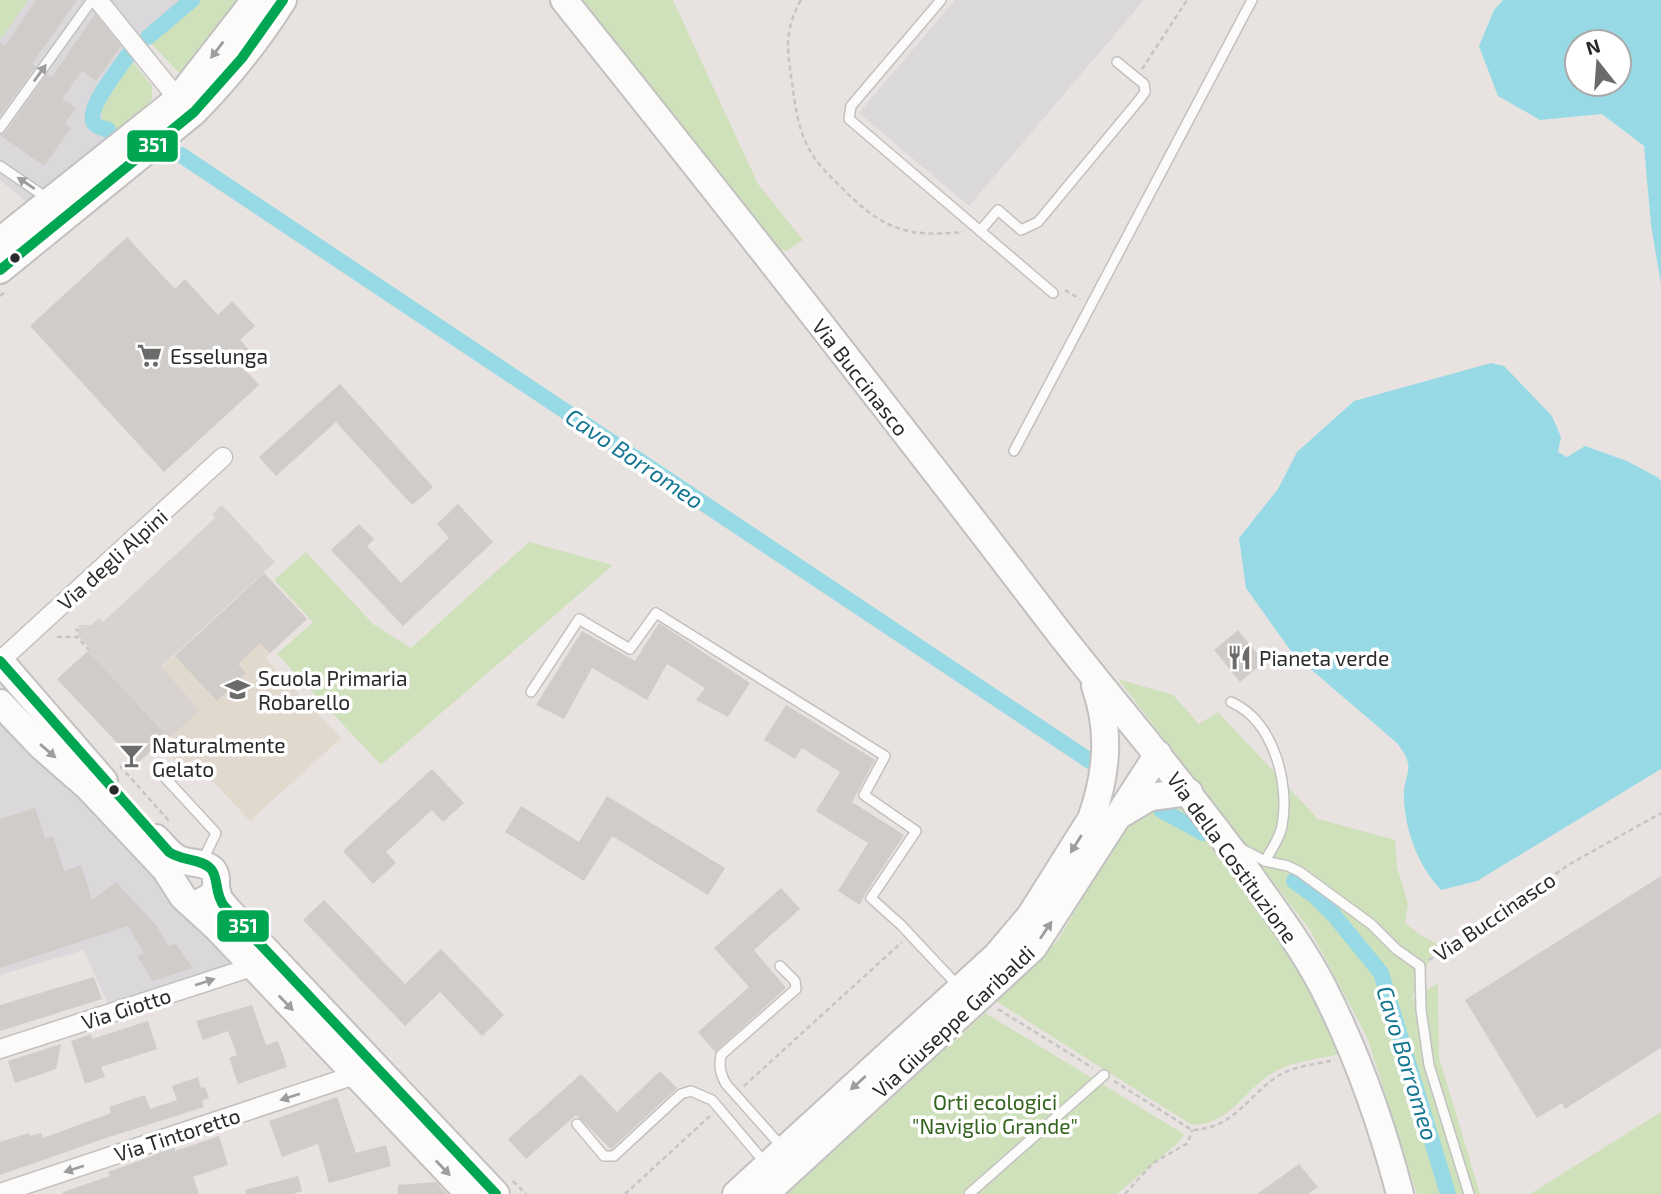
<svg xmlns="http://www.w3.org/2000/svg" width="1661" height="1194" font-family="'Exo 2',sans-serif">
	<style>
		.industrial { fill: #dbd8db }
		.education { fill: #e2d9ce }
		.green { fill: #cfe1ba }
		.plaza { fill: #d8d3d0 }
		.water { fill: #97dae6; fill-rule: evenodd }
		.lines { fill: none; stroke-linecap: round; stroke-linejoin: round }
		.canal { stroke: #97dae6; stroke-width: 16 }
		.building { fill: #cfccc9 }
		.lane-casing { stroke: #c2c1c1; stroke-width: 12 }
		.street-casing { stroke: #c2c1c1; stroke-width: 21 }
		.secondary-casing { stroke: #c2c1c1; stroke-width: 30 }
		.path { stroke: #c6c5c5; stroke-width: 2.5; stroke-dasharray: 5 3.5; stroke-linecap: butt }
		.lane { stroke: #fcfbfa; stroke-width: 9 }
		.street { stroke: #fcfbfa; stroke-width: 18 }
		.secondary { stroke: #fcfbfa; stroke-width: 26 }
		.bus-1-casing { stroke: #fff; stroke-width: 16 }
		.bus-1 { stroke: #00a651; stroke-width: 10 }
		.oneway { fill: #9e9d9c }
		.bus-dot { fill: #2a2a2a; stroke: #fff; stroke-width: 2.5 }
		.labels { text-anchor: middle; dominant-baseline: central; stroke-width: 7; stroke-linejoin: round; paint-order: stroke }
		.poi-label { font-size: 21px; fill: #2a2a2a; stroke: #fff; text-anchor: start }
		.street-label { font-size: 21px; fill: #2a2a2a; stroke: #fff }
		.park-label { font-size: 21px; fill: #34631e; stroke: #fff }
		.water-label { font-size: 23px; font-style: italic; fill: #147693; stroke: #fff }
		.line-badge { stroke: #fff; stroke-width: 2.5 }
		.badge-label { font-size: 19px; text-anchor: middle; font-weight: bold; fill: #fff }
	</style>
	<rect width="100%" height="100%" fill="#e8e3e0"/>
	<!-- industrial -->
	<g class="industrial">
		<polygon points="28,0 191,0 153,35 102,100 111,137 39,213 0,180 0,40"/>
		<polygon points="955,0 1144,0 969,206 859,113"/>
		<polygon points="8,715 247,965 110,1009 84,950 0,975 0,724"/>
	</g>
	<!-- education -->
	<polygon class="education" points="264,573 307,619 265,658 341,738 250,821 193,760 182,770 171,757 181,747 171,737 199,710 161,668"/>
	<!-- green -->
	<g class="green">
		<polygon points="0,0 28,0 0,40"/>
		<polygon points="195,0 242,0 183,72 178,72 151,43"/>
		<polygon points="580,0 673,0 758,184 803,240 786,251 780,249"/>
		<polygon points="132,61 152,86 152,100 111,137 102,132 102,100"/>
		<polygon points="529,542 613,565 381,765 277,654 313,622 274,580 306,552 373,624 411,648"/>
		<polygon points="1118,679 1173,695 1199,724 1218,712 1318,819 1395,840 1397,867 1408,904 1405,923 1419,934 1437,944 1411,1000 1438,983 1439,1057 1480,1194 1417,1194 1367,1037 1310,930"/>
		<path d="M 1157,806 L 1189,808 L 1311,988 L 1340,1054 C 1322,1058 1292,1062 1276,1071 C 1244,1088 1234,1123 1192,1125 L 996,1001 L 1058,940 L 1131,816 Z"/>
		<polygon points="985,1013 1184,1134 1180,1141 1117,1194 787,1194"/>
		<polygon points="1661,1112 1661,1194 1530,1194"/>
	</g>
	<!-- plaza -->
	<polygon class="plaza" points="222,505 275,562 161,667 200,710 171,737 167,736 88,651 90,648 78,636 79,625 91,625 99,618 103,622 215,518 212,514"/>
	<!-- water -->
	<g class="water">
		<path d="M 1503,0 L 1661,0 L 1661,284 L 1651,225 L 1644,146 L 1602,114 L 1540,120 L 1498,96 L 1479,46 L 1494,10 ZM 1619,42 L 1619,84 L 1577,84 L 1577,42 Z"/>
		<path d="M 1491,363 L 1504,366 L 1552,416 L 1561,437 L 1558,452 L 1567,457 L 1585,446 L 1627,461 L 1659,478 L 1661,482 L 1661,769 L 1477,881 L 1441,890 C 1418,865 1406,833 1404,800 C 1402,773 1419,771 1397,743 L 1293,654 L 1246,588 L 1239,538 L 1278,489 L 1297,452 L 1354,401 Z"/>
	</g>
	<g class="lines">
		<!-- canal -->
		<g class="canal">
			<polyline points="148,37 192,0"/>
			<path d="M 108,130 C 103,128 97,127 94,123 C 85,109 120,68 128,55"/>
			<polyline points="181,155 1090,761"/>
			<polyline points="1161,810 1203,833"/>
			<polyline points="1294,881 1316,897 1333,914 1381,973 1448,1194"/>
		</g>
	</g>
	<!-- building -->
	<g class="building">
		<polygon points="36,0 77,0 32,64 36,66 0,116 0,42 5,46"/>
		<polygon points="95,14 121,46 96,81 82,71 62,99 76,108 65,123 71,128 44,166 0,135 6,132 47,74 52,77"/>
		<polygon points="127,237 175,289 185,279 218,315 232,301 255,326 240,340 249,350 237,361 259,385 164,472 30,326"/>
		<polygon points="340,384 433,487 412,505 336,422 276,476 259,457"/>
		<polygon points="458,504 493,542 403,626 331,550 359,524 374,539 367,546 401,583 449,538 437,524"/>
		<polygon points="264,573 307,619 270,653 260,643 238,664 246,673 217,701 175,656"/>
		<polygon points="659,623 750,683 728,717 696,700 705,688 667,664 647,700 592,668 564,719 536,705 582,631 635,661"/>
		<polygon points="1238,630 1264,662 1240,682 1214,650"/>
		<polygon points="88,651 167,736 137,764 57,679"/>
		<polygon points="786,705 875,760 852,802 904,835 865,894 860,905 838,891 868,843 816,811 840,772 802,748 795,759 764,740"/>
		<polygon points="432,769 464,803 443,822 432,810 386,852 396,863 373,884 343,851"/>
		<polygon points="607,796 725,868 708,895 612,836 584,881 505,832 521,806 579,842"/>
		<polygon points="35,808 45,838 53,836 64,871 81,865 92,900 116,882 156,925 169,946 176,944 193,968 153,981 137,956 144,953 128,926 0,968 0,819"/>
		<polygon points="1661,876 1661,1048 1565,1109 1562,1103 1537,1118 1465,1000"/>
		<polygon points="781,888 800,909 754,950 786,988 715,1052 698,1032 749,987 714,948"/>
		<polygon points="324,900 405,984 441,949 504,1015 482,1036 440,992 405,1026 303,920"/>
		<polygon points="94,977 102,999 0,1031 0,1005"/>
		<polygon points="252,1005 266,1045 278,1041 287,1067 238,1084 229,1058 237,1055 228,1031 203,1040 196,1021"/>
		<polygon points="148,1021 157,1049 101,1067 105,1077 85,1084 71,1041 91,1034 92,1039"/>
		<polygon points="61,1044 56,1069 15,1083 8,1061"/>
		<polygon points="660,1071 677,1088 611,1149 576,1115 526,1159 508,1139 581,1074 617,1112"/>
		<polygon points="198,1077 201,1088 205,1087 209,1098 202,1101 204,1107 106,1138 0,1175 0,1142 29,1133 30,1136 41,1133 43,1138 111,1113 109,1107 145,1095 150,1109 177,1100 172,1086"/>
		<polygon points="337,1097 356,1153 386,1145 391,1166 329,1183 318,1144 282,1157 269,1121"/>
		<polygon points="219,1136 228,1165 193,1177 199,1194 63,1194 63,1192 110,1176 108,1172 155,1155 155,1154 174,1147 175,1151"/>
		<polygon points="1299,1164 1318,1187 1308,1194 1257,1194"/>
		<polygon points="298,1176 302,1191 293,1194 246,1194 245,1190"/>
		<polygon points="436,1182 447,1194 398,1194 398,1185"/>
	</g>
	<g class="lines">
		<defs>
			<g id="lane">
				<polyline points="941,0 851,106 849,119 1053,293"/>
				<polyline points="0,128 92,0"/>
				<polyline points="0,166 47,198"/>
				<polyline points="980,231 998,210 1021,230 1038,222 1140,99 1145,92 1144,84 1117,62"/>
				<polyline points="1014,451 1252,0"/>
				<polyline points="531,692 579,619 630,649 656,613 885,756 864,795 916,831 871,898 901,925 959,987"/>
				<path d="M 1231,702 C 1274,721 1290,784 1282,826 C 1280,838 1271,850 1265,861"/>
				<polyline points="158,770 216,833 202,862"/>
				<polyline points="1240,848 1265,861 1288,866 1300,872 1371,924 1396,949 1420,966 1421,1010 1429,1065 1469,1194"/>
				<path d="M 780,966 L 795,981 L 796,989 L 721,1055 C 719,1067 720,1073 726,1084 L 783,1148"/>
				<polyline points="577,1124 604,1156 614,1156 681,1094 691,1091 712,1100 766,1164"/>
				<polyline points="969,1194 1104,1075"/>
			</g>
			<g id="street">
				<polyline points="98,0 178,99"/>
				<polyline points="0,661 223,457"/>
				<polyline points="0,1049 252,967"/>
				<polyline points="0,1193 355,1075"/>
			</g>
			<g id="secondary">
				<path d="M 564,0 C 728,205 891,412 1050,621 C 1113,703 1181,780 1242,864 C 1270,904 1300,943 1323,987 C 1355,1050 1382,1125 1400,1194"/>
				<polyline points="0,241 178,99 255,0"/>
				<path d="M 0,270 L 194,112 C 227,78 258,40 283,0"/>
				<polyline points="0,661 104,781"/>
				<polyline points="0,703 41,746 89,788 165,869 183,897 218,929 469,1194"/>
				<polyline points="1123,813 1150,797 1189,792"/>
				<path d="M 156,838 C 162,844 168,852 175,857 C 189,867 218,857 216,884 C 216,892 211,897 204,900"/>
				<polyline points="216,888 219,899 228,910 496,1194"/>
				<path d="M 736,1194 L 997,955 L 1030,916 L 1091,819 C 1107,774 1111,731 1095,686"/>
				<polyline points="765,1194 1033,948 1158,754"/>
			</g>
		</defs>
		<!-- lane casing -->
		<use href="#lane" class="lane-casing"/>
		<!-- street casing -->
		<use href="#street" class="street-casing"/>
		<!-- secondary casing -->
		<use href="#secondary" class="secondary-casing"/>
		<!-- path -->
		<g class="path">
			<path d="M 801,0 C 784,31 787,48 792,82 C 795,105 798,129 809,149 C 816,163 829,175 840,186 C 881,228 904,238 963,232"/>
			<polyline points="1142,69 1187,0"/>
			<polyline points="1065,290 1080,299"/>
			<polyline points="0,296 6,291"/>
			<polyline points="75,630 79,630"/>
			<polyline points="57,637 77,637 89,650"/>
			<polyline points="120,766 169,821"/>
			<polyline points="1429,960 1570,864 1661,813"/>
			<polyline points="998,1009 1093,1068"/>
			<path d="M 1114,1081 L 1192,1130 C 1235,1128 1247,1096 1278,1076 C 1293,1066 1317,1064 1335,1060"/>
			<polyline points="744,1086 902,942"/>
			<polyline points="513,1181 526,1194"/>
			<polyline points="625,1194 710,1116"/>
			<polyline points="1125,1194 1153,1163 1188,1143 1192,1130"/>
		</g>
		<!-- lane -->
		<use href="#lane" class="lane"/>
		<!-- street -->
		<use href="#street" class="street"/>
		<!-- secondary -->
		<use href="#secondary" class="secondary"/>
		<defs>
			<g id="bus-1">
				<polyline points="0,270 194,112 242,58 283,0"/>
				<path d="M 0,661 L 169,852 C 181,861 201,858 211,869 C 219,878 214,893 224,906 L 496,1194"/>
			</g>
		</defs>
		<!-- bus-1 casing -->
		<use href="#bus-1" class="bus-1-casing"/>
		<!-- bus-1 -->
		<use href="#bus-1" class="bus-1"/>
	</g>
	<!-- one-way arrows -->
	<defs><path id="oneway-solid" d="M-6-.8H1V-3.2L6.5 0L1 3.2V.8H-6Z" transform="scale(1.75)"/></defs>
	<g class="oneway">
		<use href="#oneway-solid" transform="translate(217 50) rotate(127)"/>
		<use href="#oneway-solid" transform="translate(40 73) rotate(-54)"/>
		<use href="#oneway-solid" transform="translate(26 183) rotate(-146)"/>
		<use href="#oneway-solid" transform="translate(48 751) rotate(41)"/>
		<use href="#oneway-solid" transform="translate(1076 844) rotate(122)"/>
		<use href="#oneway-solid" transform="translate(1046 930) rotate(-56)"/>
		<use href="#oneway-solid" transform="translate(205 982) rotate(-18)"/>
		<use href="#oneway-solid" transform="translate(286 1003) rotate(46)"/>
		<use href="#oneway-solid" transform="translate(858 1083) rotate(138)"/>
		<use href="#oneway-solid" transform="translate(290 1097) rotate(162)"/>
		<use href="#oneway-solid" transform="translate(443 1168) rotate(46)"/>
		<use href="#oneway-solid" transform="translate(74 1169) rotate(162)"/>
	</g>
	<!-- icons -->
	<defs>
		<symbol id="supermarket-bare" viewBox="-9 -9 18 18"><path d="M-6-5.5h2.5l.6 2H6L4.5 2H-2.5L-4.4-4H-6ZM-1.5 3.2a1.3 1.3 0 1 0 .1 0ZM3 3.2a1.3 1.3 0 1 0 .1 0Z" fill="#6c6b6a" stroke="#fff" stroke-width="2.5" paint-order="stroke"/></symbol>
		<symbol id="restaurant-bare" viewBox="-9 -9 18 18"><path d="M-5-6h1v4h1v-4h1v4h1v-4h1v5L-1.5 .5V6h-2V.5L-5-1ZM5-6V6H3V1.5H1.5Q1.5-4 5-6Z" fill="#6c6b6a" stroke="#fff" stroke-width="2.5" paint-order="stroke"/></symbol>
		<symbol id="school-bare" viewBox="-9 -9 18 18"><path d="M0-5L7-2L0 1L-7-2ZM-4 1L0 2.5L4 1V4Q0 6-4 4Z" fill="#6c6b6a" stroke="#fff" stroke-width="2.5" paint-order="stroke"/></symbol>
		<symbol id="bar-bare" viewBox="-9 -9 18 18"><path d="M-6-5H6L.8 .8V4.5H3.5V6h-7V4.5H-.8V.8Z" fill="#6c6b6a" stroke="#fff" stroke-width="2.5" paint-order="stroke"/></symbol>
	</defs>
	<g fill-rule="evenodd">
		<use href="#supermarket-bare" x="132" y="338" width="35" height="35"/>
		<use href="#restaurant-bare" x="1222" y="640" width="35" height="35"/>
		<use href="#school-bare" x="220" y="672" width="35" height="35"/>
		<use href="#bar-bare" x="114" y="738" width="35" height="35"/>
	</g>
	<!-- markers -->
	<g class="bus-dot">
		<circle cx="15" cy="258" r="6"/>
		<circle cx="114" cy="790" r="6"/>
	</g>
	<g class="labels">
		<!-- poi labels -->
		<g class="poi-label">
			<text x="170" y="355">Esselunga</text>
			<text x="1259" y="657">Pianeta verde</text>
			<text x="258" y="677">Scuola Primaria<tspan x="258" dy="24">Robarello</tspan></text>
			<text x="152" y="744">Naturalmente<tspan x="152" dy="24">Gelato</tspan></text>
		</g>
		<!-- street labels -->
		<g class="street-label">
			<text transform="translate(861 377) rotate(52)">Via Buccinasco</text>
			<text transform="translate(112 559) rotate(-42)">Via degli Alpini</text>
			<text transform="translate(1233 857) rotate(54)">Via della Costituzione</text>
			<text transform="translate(1494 916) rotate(-34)">Via Buccinasco</text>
			<text transform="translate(126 1008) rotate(-18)">Via Giotto</text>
			<text transform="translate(953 1021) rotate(-43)">Via Giuseppe Garibaldi</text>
			<text transform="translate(177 1134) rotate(-18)">Via Tintoretto</text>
		</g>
		<!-- park labels -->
		<g class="park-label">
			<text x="995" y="1101">Orti ecologici<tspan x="995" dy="24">"Naviglio Grande"</tspan></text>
		</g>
		<!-- water labels -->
		<g class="water-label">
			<text transform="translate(635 458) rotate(34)">Cavo Borromeo</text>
			<text transform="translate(1408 1063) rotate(73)">Cavo Borromeo</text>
		</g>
	</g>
	<g class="line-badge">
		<rect x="126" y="129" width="53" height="34" rx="7" fill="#00a651"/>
		<rect x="216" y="909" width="54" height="34" rx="7" fill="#00a651"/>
	</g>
	<g class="badge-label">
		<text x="153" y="152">351</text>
		<text x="243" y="933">351</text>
	</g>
	<!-- north arrow -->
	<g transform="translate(1598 63) rotate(343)"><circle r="33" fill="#ffffff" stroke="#aaaaaa" stroke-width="2"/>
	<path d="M0-5L12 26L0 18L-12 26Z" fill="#6c6b6a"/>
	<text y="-10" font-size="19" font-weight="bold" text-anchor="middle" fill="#2a2a2a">N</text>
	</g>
</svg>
